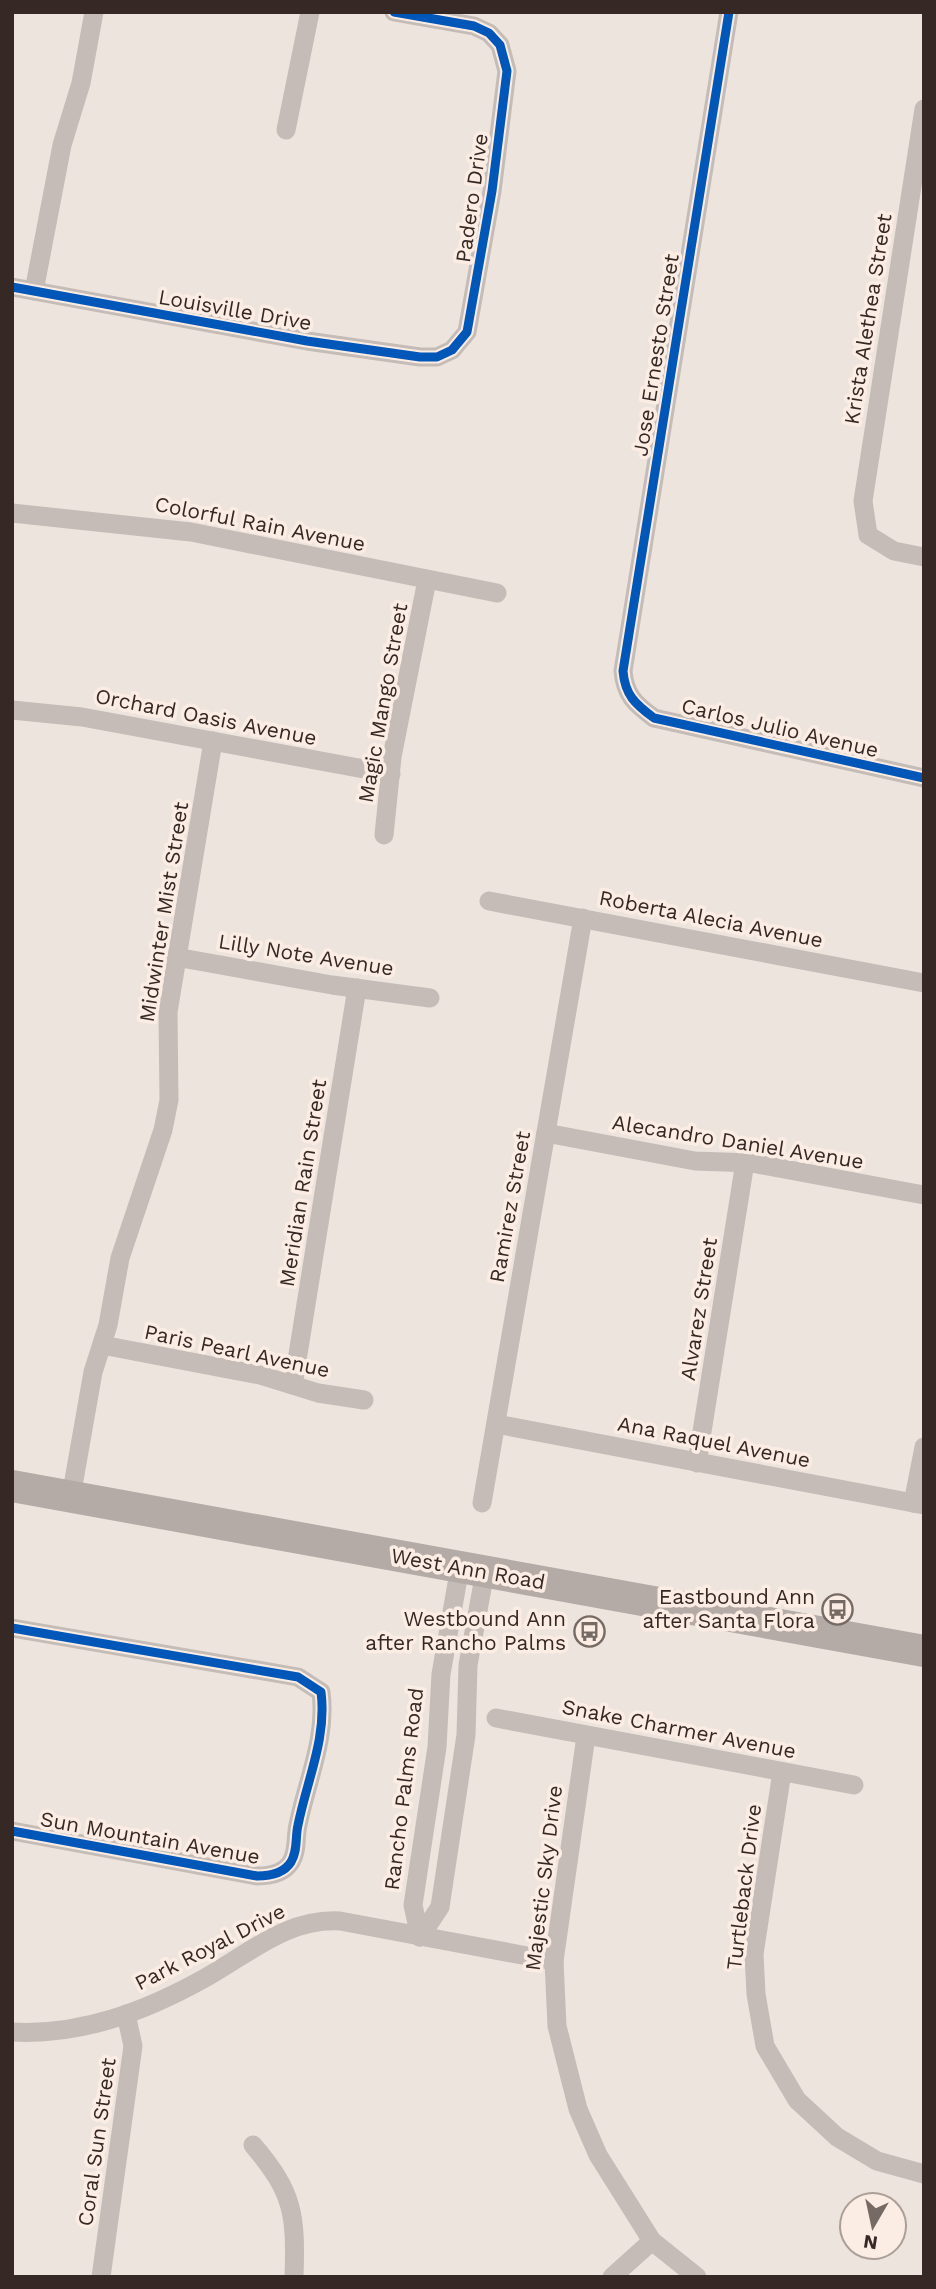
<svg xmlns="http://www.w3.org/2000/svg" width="936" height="2289" viewBox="0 0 936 2289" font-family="'Work Sans',sans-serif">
<rect width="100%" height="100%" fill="#ede4dd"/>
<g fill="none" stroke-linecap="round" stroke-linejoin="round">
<g stroke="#c5bcb7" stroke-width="19">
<path d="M729 12 623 671C625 695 635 704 654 718L924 778"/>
<polyline points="924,109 863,501 868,535 894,551 924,557"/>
<polyline points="286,130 310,12"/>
<polyline points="12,287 307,341 420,357 437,357 452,350 467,332 492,191 507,71 500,45 489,33 474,26 394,12"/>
<polyline points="34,291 62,145 81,83 94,12"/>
<polyline points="12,513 191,532 497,593"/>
<polyline points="12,710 82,717 391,774"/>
<polyline points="384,835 392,757 427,580"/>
<polyline points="489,901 924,983"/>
<polyline points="176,957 332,985 430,998"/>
<polyline points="546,1133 695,1161 752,1163 924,1195"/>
<polyline points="102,1345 260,1375 318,1393 364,1400"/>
<polyline points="293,1385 357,988"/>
<polyline points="496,1424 924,1505"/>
<polyline points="697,1463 745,1162"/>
<polyline points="71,1497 93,1372 108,1325 120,1258 163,1130 169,1100 168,1012 213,741"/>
<polyline points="482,1503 583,918"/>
<polyline points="913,1503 924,1447"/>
<path d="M12 1628 298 1677 321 1692C327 1738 307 1780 298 1825 295 1838 298 1850 291 1862 284 1873 270 1876 257 1876L12 1831"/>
<polyline points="496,1718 854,1785"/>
<polyline points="586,1736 554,1961 557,2026 578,2109 598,2155 652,2241 697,2277"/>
<polyline points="782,1772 754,1954 756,1994 765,2046 797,2100 837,2137 877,2161 924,2174"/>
<polyline points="420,1937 413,1905 437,1747 441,1674 460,1567"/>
<polyline points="420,1937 440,1907 466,1735 468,1665 485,1572"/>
<path d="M12 2032C81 2036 146 2011 205 1978 250 1953 287 1918 340 1921L554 1961"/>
<path d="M253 2145C294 2193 296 2215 294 2277"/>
<polyline points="101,2277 133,2046 126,2014"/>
<polyline points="612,2277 652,2241"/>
</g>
<polyline stroke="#b4aaa6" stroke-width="32" points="12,1486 924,1651"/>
<defs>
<g id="cycleway">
<path d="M729 12 623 671C625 695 635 704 654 718L924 778"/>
<polyline points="12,287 307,341 420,357 437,357 452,350 467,332 492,191 507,71 500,45 489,33 474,26 394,12"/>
<path d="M12 1628 298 1677 321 1692C327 1738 307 1780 298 1825 295 1838 298 1850 291 1862 284 1873 270 1876 257 1876L12 1831"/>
</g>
</defs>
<use href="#cycleway" stroke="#fbede4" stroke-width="13"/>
<use href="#cycleway" stroke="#0057b8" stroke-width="9"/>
</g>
<defs>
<symbol id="bus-ring" viewBox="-11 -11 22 22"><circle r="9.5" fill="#fbede4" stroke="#766a65" stroke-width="1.5"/><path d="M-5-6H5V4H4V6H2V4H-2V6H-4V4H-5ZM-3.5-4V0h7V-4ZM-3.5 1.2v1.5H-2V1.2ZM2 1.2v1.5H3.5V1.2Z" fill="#766a65"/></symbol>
</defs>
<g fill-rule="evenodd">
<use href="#bus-ring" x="820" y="1592" width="35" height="35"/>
<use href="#bus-ring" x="572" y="1614" width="35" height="35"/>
</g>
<g text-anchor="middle" stroke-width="7" stroke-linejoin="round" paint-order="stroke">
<g font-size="21" fill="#362925" stroke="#fbede4">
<text transform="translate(472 198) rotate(-82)" y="7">Padero Drive</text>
<text transform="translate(235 310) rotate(10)" y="7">Louisville Drive</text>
<text transform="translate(868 319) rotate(-81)" y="7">Krista Alethea Street</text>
<text transform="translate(656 355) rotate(-81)" y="7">Jose Ernesto Street</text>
<text transform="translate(260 524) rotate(11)" y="7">Colorful Rain Avenue</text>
<text transform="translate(383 703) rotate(-80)" y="7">Magic Mango Street</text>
<text transform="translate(206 717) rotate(11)" y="7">Orchard Oasis Avenue</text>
<text transform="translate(780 728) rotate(13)" y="7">Carlos Julio Avenue</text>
<text transform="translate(164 912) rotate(-81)" y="7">Midwinter Mist Street</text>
<text transform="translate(711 919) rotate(11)" y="7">Roberta Alecia Avenue</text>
<text transform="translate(306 955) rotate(9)" y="7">Lilly Note Avenue</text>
<text transform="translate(738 1142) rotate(9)" y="7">Alecandro Daniel Avenue</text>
<text transform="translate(303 1183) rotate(-81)" y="7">Meridian Rain Street</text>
<text transform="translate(510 1207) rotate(-80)" y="7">Ramirez Street</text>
<text transform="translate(699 1309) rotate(-81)" y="7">Alvarez Street</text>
<text transform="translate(237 1351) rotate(12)" y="7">Paris Pearl Avenue</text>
<text transform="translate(714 1442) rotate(11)" y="7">Ana Raquel Avenue</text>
<text transform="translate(468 1569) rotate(10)" y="7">West Ann Road</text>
<text transform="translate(679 1729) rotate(11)" y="7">Snake Charmer Avenue</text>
<text transform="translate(404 1789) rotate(-83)" y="7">Rancho Palms Road</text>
<text transform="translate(150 1838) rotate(10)" y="7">Sun Mountain Avenue</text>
<text transform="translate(544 1878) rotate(-83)" y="7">Majestic Sky Drive</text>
<text transform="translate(744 1887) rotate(-83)" y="7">Turtleback Drive</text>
<text transform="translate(210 1947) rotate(-27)" y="7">Park Royal Drive</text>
<text transform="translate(97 2142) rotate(-82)" y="7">Coral Sun Street</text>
</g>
<g font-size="21" fill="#362925" stroke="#fbede4" text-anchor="end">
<text x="815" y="1604">Eastbound Ann<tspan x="815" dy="24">after Santa Flora</tspan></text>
<text x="566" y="1626">Westbound Ann<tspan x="566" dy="24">after Rancho Palms</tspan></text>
</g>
</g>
<rect width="936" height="2289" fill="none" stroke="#362925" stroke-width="28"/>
<g transform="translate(873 2226) rotate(189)"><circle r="33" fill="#fbede4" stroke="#ac9f98" stroke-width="2"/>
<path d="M0-5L12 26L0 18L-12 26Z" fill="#766a65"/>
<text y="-10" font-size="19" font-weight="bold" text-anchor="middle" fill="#362925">N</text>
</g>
</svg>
